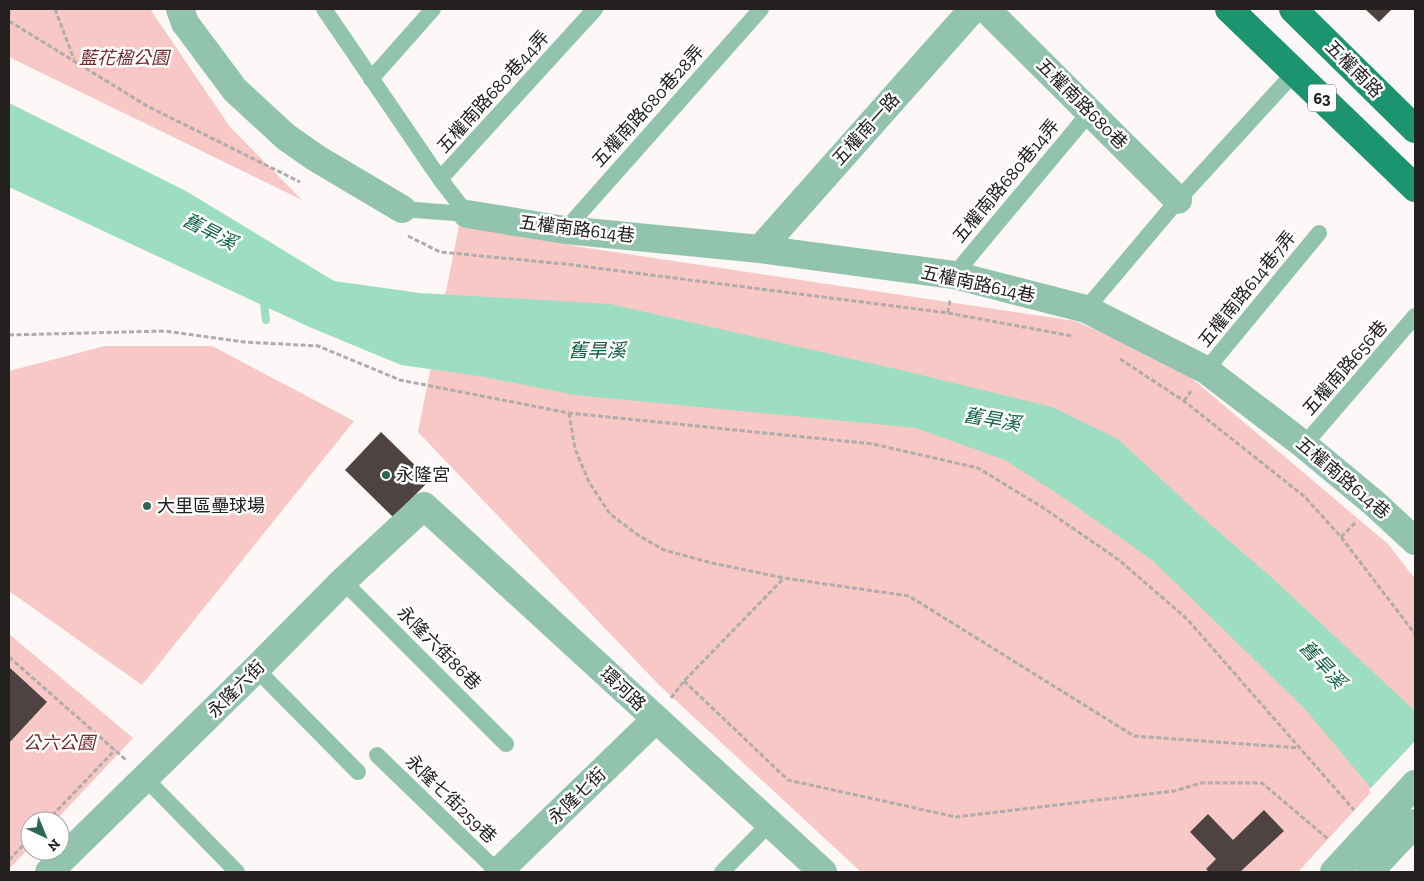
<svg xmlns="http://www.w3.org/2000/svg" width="1424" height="881" viewBox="0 0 1424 881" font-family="'Zilla Slab','Noto Sans TC',serif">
<rect width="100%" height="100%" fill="#fdf7f7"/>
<g fill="#f7c8c5">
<polygon points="9,9 150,9 230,127 302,200 9,57"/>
<polygon points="459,226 587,248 1075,321 1176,365 1388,544 1415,579 1415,744 1298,872 861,872 658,684 418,432"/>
<polygon points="105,346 212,346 354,421 142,685 9,591 9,371"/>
<polygon points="9,634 133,738 55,821 30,821 30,847 9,869"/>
</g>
<polygon fill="#9dddc2" points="9,103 186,191 334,281 420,293 610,304 905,371 1052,407 1118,439 1203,518 1271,577 1415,711 1415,841 1305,709 1152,560 1067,500 1005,460 916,428 575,395 479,376 401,365 307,326 9,187"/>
<polygon fill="#fdf7f7" points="1415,741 1415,843 1369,790"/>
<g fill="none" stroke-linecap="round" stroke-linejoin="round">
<polyline stroke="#9dddc2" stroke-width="8" points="263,297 266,320"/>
</g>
<g fill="#4e4342">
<polygon points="1365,9 1392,9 1379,22"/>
<polygon points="381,432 430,480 393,517 345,470"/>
<polygon points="9,667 47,702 9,743"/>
<polygon points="1264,810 1284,831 1240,872 1209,872 1206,869 1216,859 1190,832 1208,814 1233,840"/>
</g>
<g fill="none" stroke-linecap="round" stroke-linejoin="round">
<g stroke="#b1abab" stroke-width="3" stroke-dasharray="5 2.5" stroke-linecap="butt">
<polyline points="55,9 74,59"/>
<polyline points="9,16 9,9"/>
<polyline points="9,21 147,106 300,182"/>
<polyline points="408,236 440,252 565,264 948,313 1072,336"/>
<polyline points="948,313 950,300"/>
<polyline points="9,335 165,331 244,342 318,346 400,380 569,413 873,444 978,468 1042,507 1119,560 1187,619 1354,810"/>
<polyline points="1120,359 1184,401 1305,497 1341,537 1415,634"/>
<polyline points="1184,401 1191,391"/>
<polyline points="569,413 575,449 589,482 610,514 638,535 664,550 712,563 784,578 909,596 1134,736 1300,748"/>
<polyline points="1341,537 1356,522"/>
<polyline points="9,657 126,760"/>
<polyline points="684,681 788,780 956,817 1174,791 1201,783 1262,783 1328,839"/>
<polyline points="671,698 684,681 784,578"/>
<polyline points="47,821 115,750"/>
<polyline points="9,860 30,838"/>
</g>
<g stroke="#91c3ae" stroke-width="16">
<polyline points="324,9 440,179 467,214"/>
<polyline points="371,79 433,9"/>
<polyline points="440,179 595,9"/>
<polyline points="402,209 467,214"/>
<polyline points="565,230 761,9"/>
<polyline points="954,275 1090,112"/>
<polyline points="1086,309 1178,200 1295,72"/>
<polyline points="1206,370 1319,233"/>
<polyline points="1304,445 1415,316"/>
<polyline points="343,581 506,744"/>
<polyline points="256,669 358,772"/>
<polyline points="377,755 498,872"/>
<polyline points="145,778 237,872"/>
<polyline points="722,872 770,823"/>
</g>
<g stroke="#91c3ae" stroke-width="28">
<polyline points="180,9 185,23 235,90 286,137 316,158 402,209"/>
<polyline points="986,9 1178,200"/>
<polyline points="467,214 565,230 760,249 954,275 1086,309 1206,370 1304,445 1374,503 1415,541"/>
<polyline points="760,249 973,9"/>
<polyline points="49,872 256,669 343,581 424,506 823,872"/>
<polyline points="498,872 656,719"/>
<polyline points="1334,872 1415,784"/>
<polyline points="1369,872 1415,823"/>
</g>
<g stroke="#1d9470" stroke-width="28">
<polyline points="1229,9 1415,188"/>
<polyline points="1293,9 1415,129"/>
</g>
</g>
<g fill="#2d6853" stroke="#fff" stroke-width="2">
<circle cx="386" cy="475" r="5"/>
<circle cx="147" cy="506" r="5"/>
</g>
<g text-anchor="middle" stroke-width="5" stroke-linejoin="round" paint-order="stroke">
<rect fill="#fff" stroke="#666363" stroke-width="1" x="1308" y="84.5" width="28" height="27" rx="4"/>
<g font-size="16" font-weight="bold" fill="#252020">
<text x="1322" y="104">63</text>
</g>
<g font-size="18" font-style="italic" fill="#742a2b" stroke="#fff">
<text x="124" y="64">藍花楹公園</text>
<text x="59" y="749">公六公園</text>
</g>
<g font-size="18" fill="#252020" stroke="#fff">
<text transform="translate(1354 69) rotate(45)" y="6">五權南路</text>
<text transform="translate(493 92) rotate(-48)" y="6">五權南路680巷44弄</text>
<text transform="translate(1082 104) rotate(45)" y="6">五權南路680巷</text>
<text transform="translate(648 106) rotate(-48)" y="6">五權南路680巷28弄</text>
<text transform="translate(866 129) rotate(-48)" y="6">五權南一路</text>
<text transform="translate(1006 181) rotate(-50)" y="6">五權南路680巷14弄</text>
<text transform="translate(577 229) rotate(7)" y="6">五權南路614巷</text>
<text transform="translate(978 284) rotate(12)" y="6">五權南路614巷</text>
<text transform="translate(1247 289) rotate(-51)" y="6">五權南路614巷7弄</text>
<text transform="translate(1345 368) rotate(-49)" y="6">五權南路656巷</text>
<text transform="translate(1343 478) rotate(40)" y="6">五權南路614巷</text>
<text transform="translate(439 648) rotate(45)" y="6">永隆六街86巷</text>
<text transform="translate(236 689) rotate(-45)" y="6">永隆六街</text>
<text transform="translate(623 689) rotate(43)" y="6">環河路</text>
<text transform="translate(577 796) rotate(-44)" y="6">永隆七街</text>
<text transform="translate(451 799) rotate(44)" y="6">永隆七街259巷</text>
</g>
<g font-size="18" fill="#252020" stroke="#fff" text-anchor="start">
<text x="396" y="481">永隆宮</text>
<text x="157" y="512">大里區壘球場</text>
</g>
<g font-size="19" font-style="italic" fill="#106048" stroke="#fff">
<text transform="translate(210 231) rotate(27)" y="7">舊旱溪</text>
<text x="597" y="357">舊旱溪</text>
<text transform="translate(992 419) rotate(10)" y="7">舊旱溪</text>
<text transform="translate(1323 664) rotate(47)" y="7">舊旱溪</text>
</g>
</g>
<rect width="1424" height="881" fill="none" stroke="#252020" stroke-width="20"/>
<g transform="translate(45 836) rotate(136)"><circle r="24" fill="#ffffff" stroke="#a8a6a6"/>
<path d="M0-4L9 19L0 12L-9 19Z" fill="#2d6853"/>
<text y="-8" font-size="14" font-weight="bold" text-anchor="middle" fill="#252020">N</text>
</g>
</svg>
